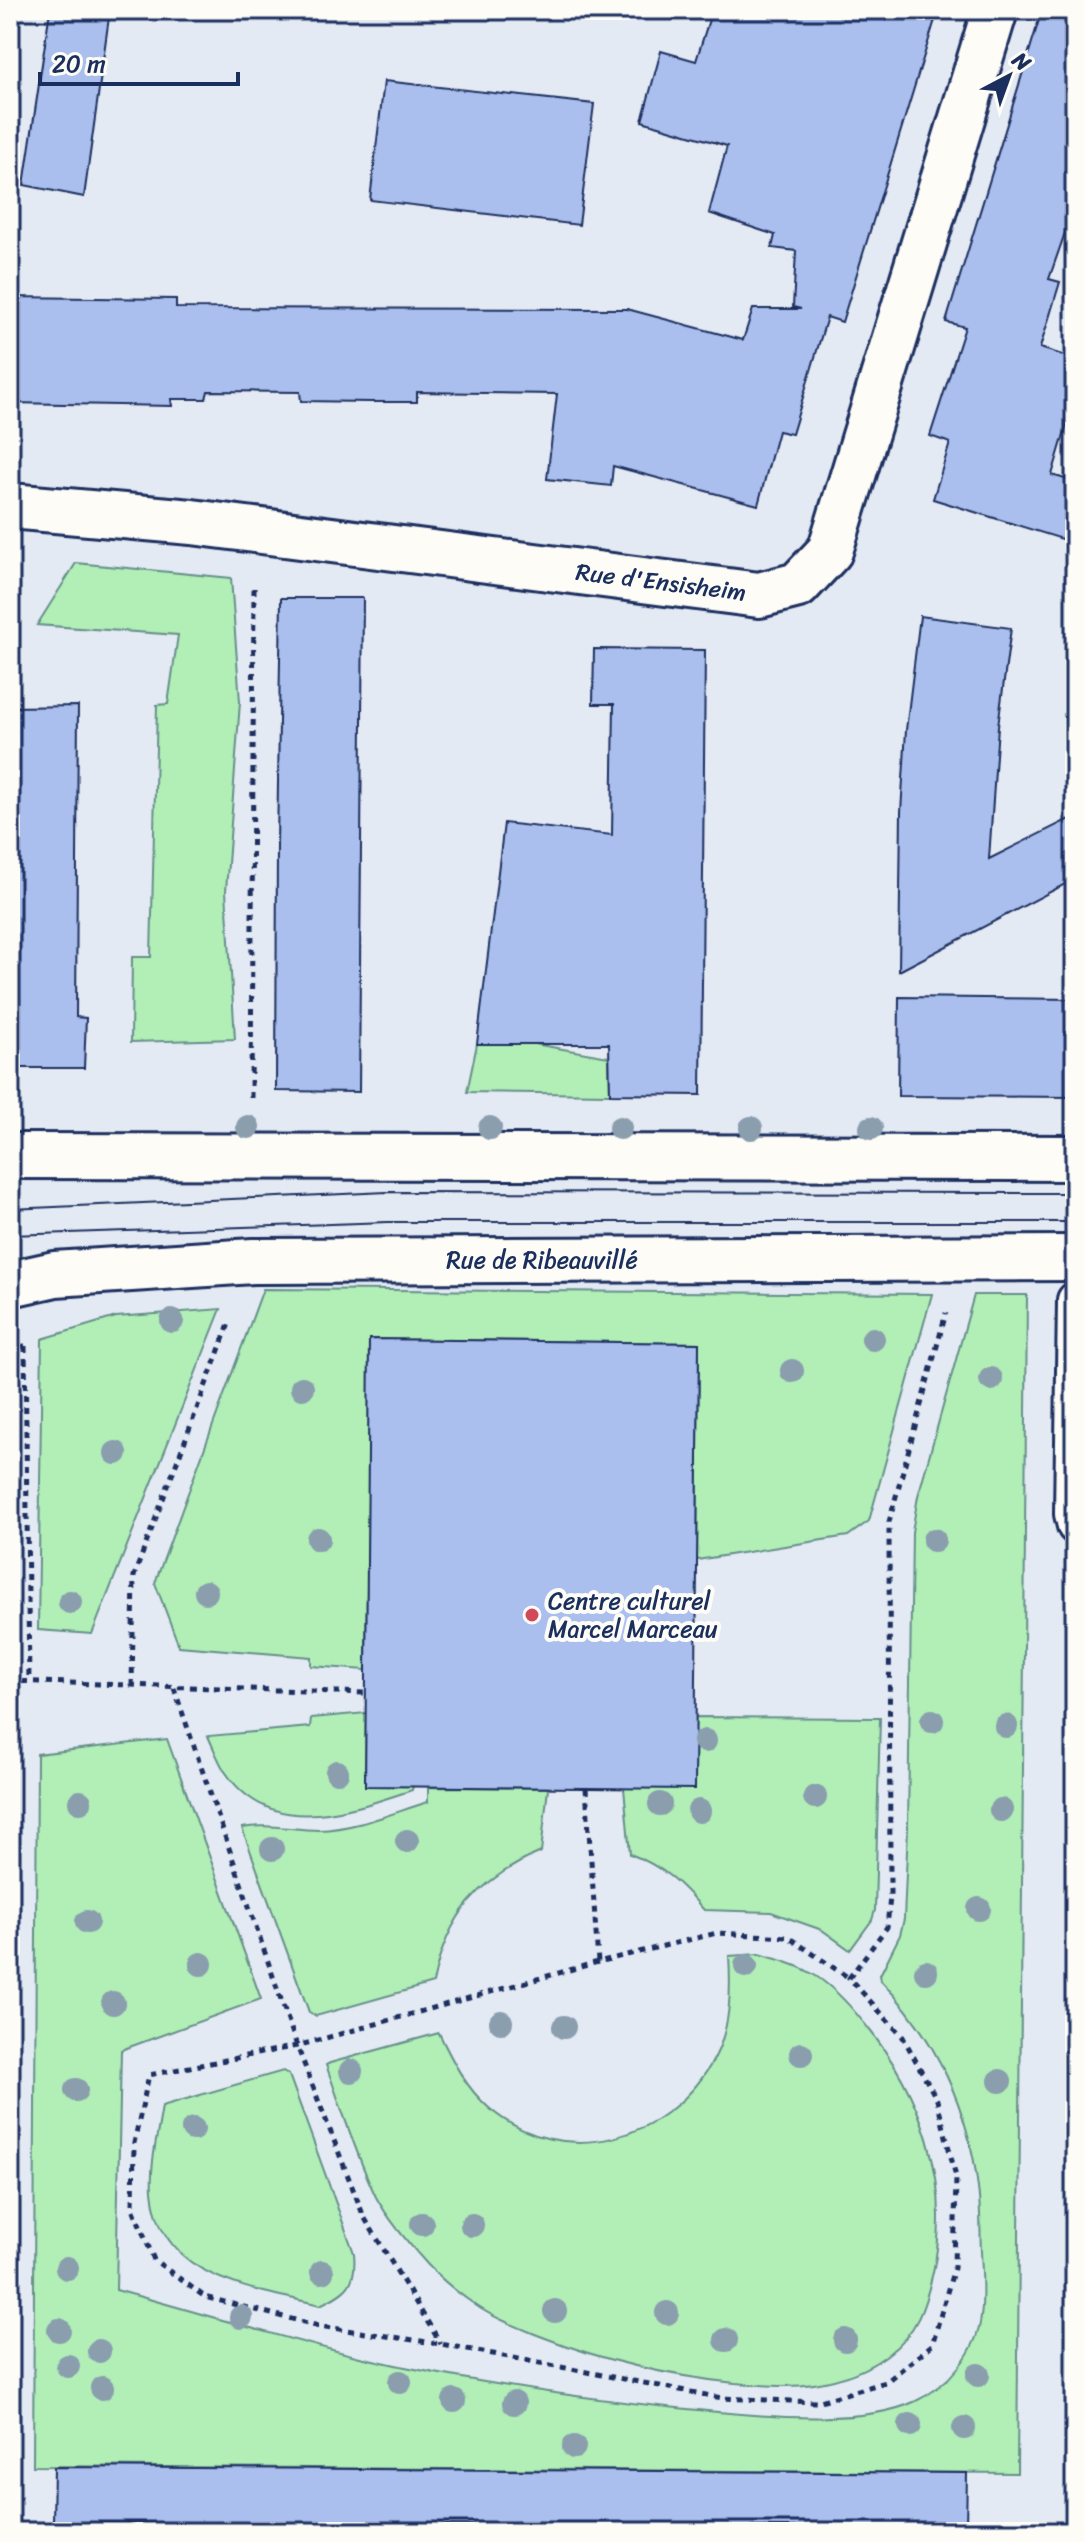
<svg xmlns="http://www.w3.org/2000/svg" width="1085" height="2542" viewBox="0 0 1085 2542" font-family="Sriracha,sans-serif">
<rect width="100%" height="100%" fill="#e4eaf4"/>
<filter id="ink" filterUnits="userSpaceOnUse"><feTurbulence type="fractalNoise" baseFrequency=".0125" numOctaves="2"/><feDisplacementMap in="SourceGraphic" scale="16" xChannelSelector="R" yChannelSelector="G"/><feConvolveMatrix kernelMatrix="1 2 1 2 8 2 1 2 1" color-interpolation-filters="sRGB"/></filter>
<g filter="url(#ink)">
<g fill="#b1efb6" stroke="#668f8a" stroke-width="2">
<polygon points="76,563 231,578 240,702 226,891 235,1039 131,1042 132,957 151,957 157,705 168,704 178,635 37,625"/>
<polygon points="477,1044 534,1044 609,1057 610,1094 467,1092"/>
<polygon points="263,1289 932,1294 869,1521 848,1536 697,1560 699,1343 370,1339 366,1670 311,1666 311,1657 179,1646 155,1583"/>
<path d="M974 1295H1027L1017 2473 33 2466 37 1754 167 1739 261 1999 121 2050 116 2290C197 2312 278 2337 360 2357 474 2384 600 2401 718 2412 772 2417 867 2425 916 2401 948 2386 977 2352 981 2317 984 2296 982 2273 981 2252 980 2231 981 2209 978 2188 969 2110 936 2037 881 1981L880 1975 900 1935 904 1919 908 1828 912 1532 918 1496Z"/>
<polygon points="221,1309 92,1634 38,1630 42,1339 116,1317"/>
<path d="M366 1713 365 1785 413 1786 412 1790C348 1811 270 1841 224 1770 218 1760 213 1747 208 1736L310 1727 311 1718Z"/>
<path d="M695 1717 880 1718 875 1910 872 1920 850 1950 822 1930 771 1912 704 1910C680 1883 664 1867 630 1854L624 1788Z"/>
<path d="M428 1787 548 1788 541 1852C479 1879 447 1915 433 1983L316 2016 309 2012 242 1828C266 1823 293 1830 318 1830 356 1829 392 1813 428 1802Z"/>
<path d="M759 1954C777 1959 795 1964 811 1973 832 1985 849 2004 864 2023 921 2092 953 2182 933 2272 925 2307 917 2333 887 2355 866 2371 840 2380 814 2384 789 2388 761 2385 735 2383 667 2376 604 2361 540 2336 518 2327 493 2318 474 2304 458 2293 441 2279 428 2265 409 2244 389 2221 376 2197 356 2155 342 2109 326 2065L330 2063 439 2033C452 2060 466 2088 489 2108 563 2172 672 2140 715 2057 731 2026 731 1989 729 1956Z"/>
<path d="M283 2071 289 2075 354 2253C357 2285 347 2292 320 2305 252 2288 159 2280 152 2191 150 2162 158 2134 162 2106Z"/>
</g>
<g fill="#aabfed" stroke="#1b2f5e" stroke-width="2">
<polygon points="50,10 110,10 84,197 24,185"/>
<polygon points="712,10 938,10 842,322 827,317 792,434 778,431 758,505 613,466 611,486 547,479 557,394 417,392 417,402 370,402 301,401 300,392 208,391 206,399 171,399 172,406 10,403 10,297 176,299 176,308 627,309 743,340 753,309 801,309 793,307 796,251 772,248 775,235 709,213 727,146 642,121 661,51 696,61"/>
<polygon points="1042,10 1075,10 1075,204 1049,279 1060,282 1040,348 1075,359 1075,397 1052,475 1075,482 1075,543 933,499 950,443 930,436 965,327 946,322"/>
<polygon points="384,81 594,104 579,225 370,200"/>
<polygon points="281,598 363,598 359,1092 276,1091 277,845"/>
<polygon points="920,616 1011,628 998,726 989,859 1075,816 1075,879 899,971 901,812 906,730"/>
<polygon points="594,649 705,650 701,1095 610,1094 609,1044 477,1044 504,823 612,835 614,704 593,704"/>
<polygon points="78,706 76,1017 86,1018 84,1068 10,1068 10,707"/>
<polygon points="899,997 1075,999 1075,1097 898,1096"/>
<polygon points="369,1339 699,1343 695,1789 365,1786"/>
<polygon points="54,2467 967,2473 966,2528 53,2523"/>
</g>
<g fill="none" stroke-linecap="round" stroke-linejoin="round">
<defs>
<polyline id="service" points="1075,1300 1072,1514 1075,1526"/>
<polyline id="minor" points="10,506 192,522 759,595 798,585 830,551 995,10"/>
<g id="tertiary">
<polyline points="10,1156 1075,1158"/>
<polyline points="10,1284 55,1274 253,1261 1075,1258"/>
</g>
</defs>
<use href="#service" stroke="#1b2f5e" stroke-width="40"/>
<use href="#minor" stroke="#1b2f5e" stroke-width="50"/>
<use href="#tertiary" stroke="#1b2f5e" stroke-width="50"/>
<g stroke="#1b2f5e" stroke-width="5" stroke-dasharray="6 6" stroke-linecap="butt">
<polyline points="251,1098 254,588"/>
<polyline points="25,1346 29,1682"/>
<polyline points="10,1347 25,1346"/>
<polyline points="10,1681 366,1693"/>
<polyline points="132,1686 134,1576 230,1321"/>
<polyline points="174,1688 297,2046 364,2217 441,2344"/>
<polyline points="586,1788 598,1962 717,1933 788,1937 849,1978"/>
<polyline points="598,1962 297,2046 149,2075 134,2143 133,2208 154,2260 205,2297 319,2326 441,2344 722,2398 817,2402 886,2382 932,2345 954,2268 956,2177 937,2100 903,2037 849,1978 887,1927 890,1897 889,1522 946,1313"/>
</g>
<use href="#service" stroke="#fdfcf7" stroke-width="34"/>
<use href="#minor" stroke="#fdfcf7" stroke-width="44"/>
<use href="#tertiary" stroke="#fdfcf7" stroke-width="44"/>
<g stroke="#1b2f5e" stroke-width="2">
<polyline points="10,1209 387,1192 1075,1193"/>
<polyline points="10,1235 388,1222 1075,1222"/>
</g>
</g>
<g fill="#8a9eae">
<circle cx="248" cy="1127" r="12"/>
<circle cx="490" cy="1128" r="12"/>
<circle cx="620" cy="1128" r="12"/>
<circle cx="751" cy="1128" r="12"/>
<circle cx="871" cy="1128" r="12"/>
<circle cx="172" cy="1321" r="12"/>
<circle cx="873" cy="1339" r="12"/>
<circle cx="792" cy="1371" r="12"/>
<circle cx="991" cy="1379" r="12"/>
<circle cx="302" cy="1388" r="12"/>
<circle cx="116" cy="1453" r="12"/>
<circle cx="318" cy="1539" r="12"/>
<circle cx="934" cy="1540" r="12"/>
<circle cx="206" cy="1592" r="12"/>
<circle cx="70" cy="1602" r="12"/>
<circle cx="932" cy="1721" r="12"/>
<circle cx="1006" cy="1726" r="12"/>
<circle cx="705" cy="1741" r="12"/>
<circle cx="337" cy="1772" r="12"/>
<circle cx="815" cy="1797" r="12"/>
<circle cx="80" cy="1802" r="12"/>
<circle cx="660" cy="1804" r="12"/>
<circle cx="1001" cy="1810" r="12"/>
<circle cx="699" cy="1811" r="12"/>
<circle cx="407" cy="1841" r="12"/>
<circle cx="272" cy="1849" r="12"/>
<circle cx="979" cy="1909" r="12"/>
<circle cx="87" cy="1922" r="12"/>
<circle cx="201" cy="1964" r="12"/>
<circle cx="746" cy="1966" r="12"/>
<circle cx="926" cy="1972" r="12"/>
<circle cx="113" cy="2003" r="12"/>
<circle cx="501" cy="2022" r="12"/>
<circle cx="564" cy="2027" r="12"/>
<circle cx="801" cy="2054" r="12"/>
<circle cx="351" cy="2071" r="12"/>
<circle cx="1000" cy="2081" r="12"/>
<circle cx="76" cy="2090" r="12"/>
<circle cx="193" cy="2129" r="12"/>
<circle cx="422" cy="2224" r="12"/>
<circle cx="472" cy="2225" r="12"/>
<circle cx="67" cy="2268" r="12"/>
<circle cx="322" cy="2272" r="12"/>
<circle cx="555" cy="2311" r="12"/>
<circle cx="667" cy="2313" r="12"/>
<circle cx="241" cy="2317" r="12"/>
<circle cx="59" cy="2330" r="12"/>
<circle cx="726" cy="2340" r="12"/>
<circle cx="845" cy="2340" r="12"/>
<circle cx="99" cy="2351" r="12"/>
<circle cx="68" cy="2366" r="12"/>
<circle cx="978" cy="2375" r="12"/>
<circle cx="400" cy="2382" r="12"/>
<circle cx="102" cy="2388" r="12"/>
<circle cx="454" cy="2401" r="12"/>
<circle cx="514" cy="2403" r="12"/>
<circle cx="910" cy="2425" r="12"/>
<circle cx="964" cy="2428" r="12"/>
<circle cx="574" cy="2447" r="12"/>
</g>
</g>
<circle fill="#d1495b" stroke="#fdfcf7" stroke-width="3" cx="532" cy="1615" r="8"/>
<g text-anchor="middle" stroke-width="8" stroke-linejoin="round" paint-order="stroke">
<g font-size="24" fill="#1b2f5e" stroke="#fdfcf7">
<text transform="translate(661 582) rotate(7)" y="8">Rue d'Ensisheim</text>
<text x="542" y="1268">Rue de Ribeauvillé</text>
</g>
<g font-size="24" fill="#1b2f5e" stroke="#fdfcf7" text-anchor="start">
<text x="548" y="1609">Centre culturel<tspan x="548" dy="28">Marcel Marceau</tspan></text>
</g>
</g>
<rect width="1085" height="2542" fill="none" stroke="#fdfcf7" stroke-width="40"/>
<rect x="20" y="20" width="1045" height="2502" fill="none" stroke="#1b2f5e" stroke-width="3" filter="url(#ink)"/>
<g transform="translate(1009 76) rotate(41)" stroke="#fdfcf7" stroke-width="6" paint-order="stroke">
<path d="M0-6L14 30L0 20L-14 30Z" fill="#1b2f5e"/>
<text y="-12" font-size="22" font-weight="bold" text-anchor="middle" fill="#1b2f5e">N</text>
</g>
<path d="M40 72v12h198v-12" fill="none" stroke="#1b2f5e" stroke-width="4"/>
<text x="52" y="72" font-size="24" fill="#1b2f5e" stroke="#fdfcf7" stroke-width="6" paint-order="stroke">20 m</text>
</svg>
